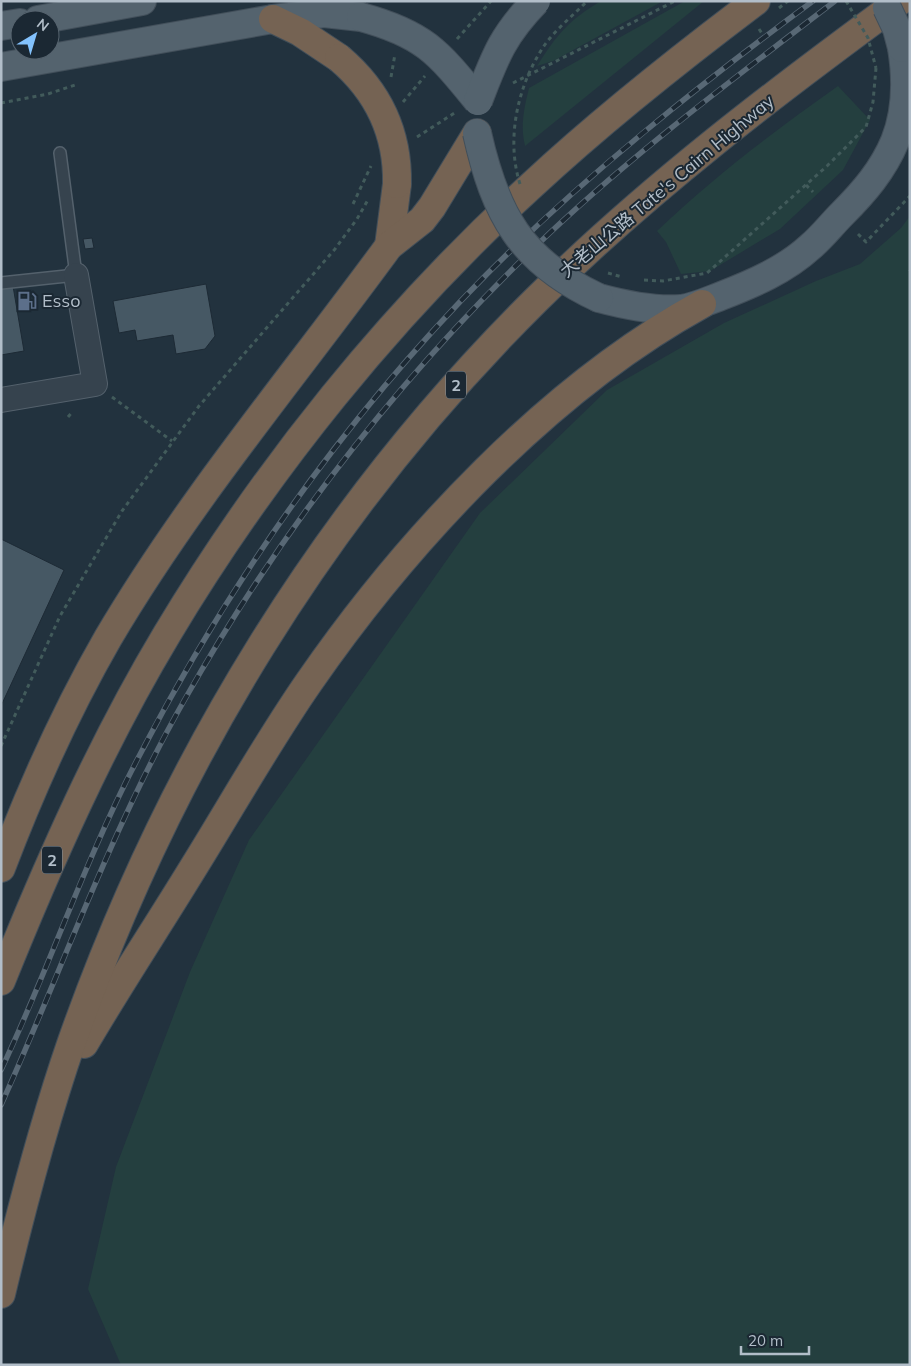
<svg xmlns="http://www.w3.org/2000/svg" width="911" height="1366" viewBox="0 0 911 1366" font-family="Mulish,'Noto Sans TC',sans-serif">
<rect width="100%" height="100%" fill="#22323e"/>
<g fill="#243f3f">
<path d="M601 1H663L553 61 537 66C557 34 569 20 601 1Z"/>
<path d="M685 1H704L525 146C520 126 524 108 529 88Z"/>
<path d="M838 86 870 120 843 170 780 229 710 271 681 274 666 242 657 231C715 176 773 132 838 86Z"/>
<polygon points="910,216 910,1365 121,1365 88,1289 116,1167 190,972 249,840 480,513 607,390 724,323 816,281 860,264 901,228"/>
</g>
<g fill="#465864" stroke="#1d2a35">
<polygon points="92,238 94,248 85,249 83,239"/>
<polygon points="206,284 215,336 205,349 176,354 173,335 137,341 135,330 119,333 113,301"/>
<polygon points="13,286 24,351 1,355 1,288"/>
<polygon points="1,539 64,570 1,706"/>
</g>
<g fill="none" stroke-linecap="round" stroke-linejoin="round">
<defs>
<polyline id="service" points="1,283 76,275 60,153"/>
<polyline id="minor" points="1,400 95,384 76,275"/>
<g id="primary">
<polyline points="38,20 142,1"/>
<polyline points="1,26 20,23"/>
<polyline points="1,67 273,19 324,13 361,17"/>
<path d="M599 298C625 305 654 311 681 309 695 307 708 301 721 296 752 284 785 270 810 247 822 237 831 225 842 214 864 192 883 170 895 141 907 111 907 79 902 48"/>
</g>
<g id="motorway">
<polyline points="273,19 300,32 339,58"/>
<polyline points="389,246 397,184"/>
<path d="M1 868C31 789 66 711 108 638 190 499 294 376 389 246L422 220 432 207 477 133"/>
<path d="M1 981C49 862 101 744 167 634 266 469 390 315 532 185 603 119 679 59 756 1"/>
<path d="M84 1044C118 986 155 930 190 873 230 809 266 744 309 682 408 539 549 388 702 304"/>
<path d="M1 1294C21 1210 43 1125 71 1044 169 765 326 508 536 300 648 189 773 94 900 1"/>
</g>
</defs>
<use href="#service" stroke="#54616c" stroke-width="14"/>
<use href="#minor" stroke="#54616c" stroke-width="26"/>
<use href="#primary" stroke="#424f5a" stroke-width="30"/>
<use href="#motorway" stroke="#414e59" stroke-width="30"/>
<g stroke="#425b5b" stroke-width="3" stroke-dasharray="4 4" stroke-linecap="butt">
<polyline points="779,8 788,1"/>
<polyline points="759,29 763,35"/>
<polyline points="457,39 491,1"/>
<polyline points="391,77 395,54"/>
<polyline points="513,83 675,1"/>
<polyline points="403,102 425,76"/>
<polyline points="1,103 48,94 75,85"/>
<polyline points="417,137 456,112"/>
<polyline points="806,185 813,192"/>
<polyline points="353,204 371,166"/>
<polyline points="858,234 866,242 910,196"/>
<polyline points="910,270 910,271"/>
<polyline points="644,280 663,281 707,273 827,166 866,127 873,102 876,68"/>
<polyline points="112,397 172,441"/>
<polyline points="68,417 73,411"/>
<polyline points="1,746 60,616 122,511 199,406 335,249 357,219 369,198"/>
</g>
<use href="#service" stroke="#36434e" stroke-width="11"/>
<use href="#minor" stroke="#36434e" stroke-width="24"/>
<use href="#primary" stroke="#54636e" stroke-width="28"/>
<use href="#motorway" stroke="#756353" stroke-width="28"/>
<defs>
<g id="rail">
<path d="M1 1070C49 969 84 862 136 762 228 584 345 417 487 274 587 174 699 85 813 1"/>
<path d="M1 1105C62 970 111 829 185 699 279 533 396 381 534 248 627 158 732 80 835 1"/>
</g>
</defs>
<use href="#rail" stroke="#586875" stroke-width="5.5"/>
<use href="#rail" stroke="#1b2833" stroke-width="4" stroke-dasharray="11" stroke-linecap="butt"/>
<defs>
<g id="primary-bridge">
<polyline points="887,8 897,29 902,48"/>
<path d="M361 17C424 34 438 52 478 101"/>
<path d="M478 101C495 57 502 36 536 1"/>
<path d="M477 133C495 214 521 262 599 298"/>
</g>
<path id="motorway-bridge" d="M339 58C378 91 398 132 397 184"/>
</defs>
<use href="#primary-bridge" stroke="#424f5a" stroke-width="30" stroke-linecap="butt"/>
<use href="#motorway-bridge" stroke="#414e59" stroke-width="30" stroke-linecap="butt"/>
<g stroke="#425b5b" stroke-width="3" stroke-dasharray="4 4" stroke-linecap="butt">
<polyline points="846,1 868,38 876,68"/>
<path d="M520 184C506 140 517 88 542 49 554 30 572 17 587 1"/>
<polyline points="608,273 622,277"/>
</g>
<use href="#primary-bridge" stroke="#54636e" stroke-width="28"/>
<use href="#motorway-bridge" stroke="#756353" stroke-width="28"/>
</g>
<defs>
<symbol id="fuel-bare" viewBox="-9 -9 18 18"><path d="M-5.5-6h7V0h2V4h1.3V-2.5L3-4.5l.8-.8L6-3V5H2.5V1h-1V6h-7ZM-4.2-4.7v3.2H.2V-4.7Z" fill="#5c6f8a" stroke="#1b2833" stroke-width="2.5" paint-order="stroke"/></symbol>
</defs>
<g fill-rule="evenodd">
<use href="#fuel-bare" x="13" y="287" width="28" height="28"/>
</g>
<g text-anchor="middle" stroke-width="4" stroke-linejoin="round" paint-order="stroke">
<g fill="#1b2833" stroke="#85919c" stroke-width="1">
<rect x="446" y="371.5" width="20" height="27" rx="4"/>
<rect x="42" y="846.5" width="20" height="27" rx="4"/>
</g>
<g font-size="16" font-weight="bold" fill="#b2bec9">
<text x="456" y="391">2</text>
<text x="52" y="866">2</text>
</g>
<g font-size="18" fill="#b2bec9" stroke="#1b2833">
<text transform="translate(667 186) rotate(-40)" y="6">大老山公路 Tate's Cairn Highway</text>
</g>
<g font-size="18" fill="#b2bec9" stroke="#1b2833" text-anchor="start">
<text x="42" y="307">Esso</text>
</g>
</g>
<rect width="911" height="1366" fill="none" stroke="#b2bec9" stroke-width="5"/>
<g transform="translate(35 35) rotate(38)"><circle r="24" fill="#1b2833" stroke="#57646f"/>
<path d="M0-4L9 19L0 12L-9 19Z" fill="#83c2fd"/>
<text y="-8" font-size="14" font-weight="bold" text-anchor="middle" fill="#b2bec9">N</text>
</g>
<path d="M741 1346v8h68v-8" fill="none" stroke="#b2bec9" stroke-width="2.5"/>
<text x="748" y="1346" font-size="15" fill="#b2bec9" stroke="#1b2833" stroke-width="4" paint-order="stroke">20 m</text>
</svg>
